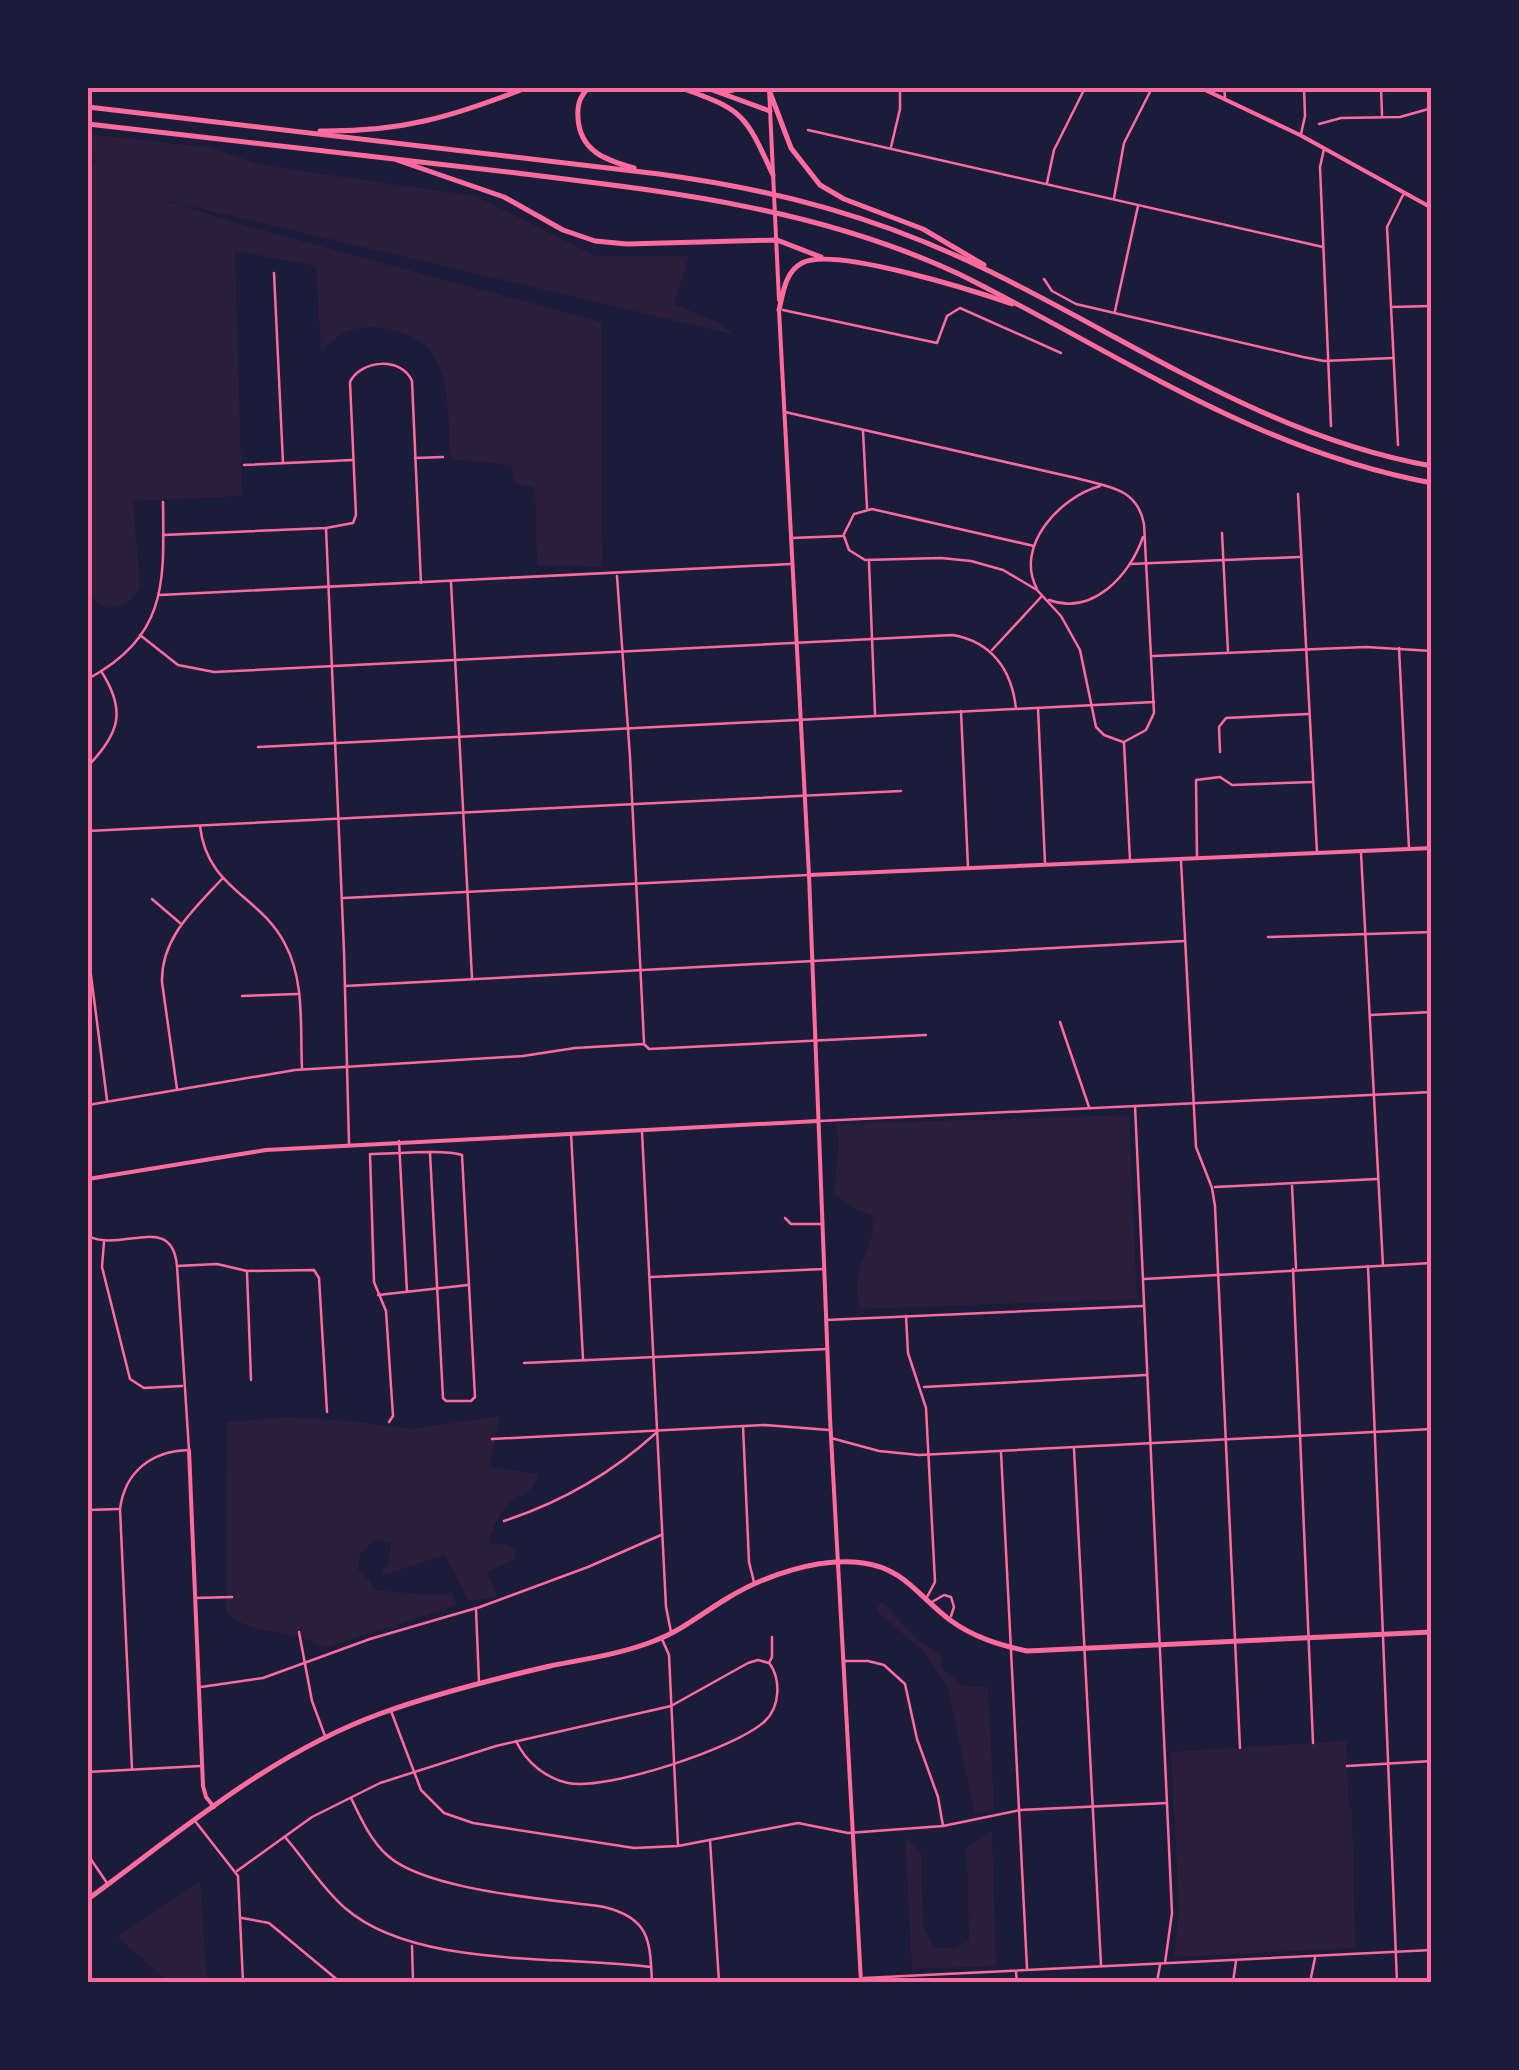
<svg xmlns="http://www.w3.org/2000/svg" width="1519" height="2070" viewBox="0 0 1519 2070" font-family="'Alegreya Sans',sans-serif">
<rect width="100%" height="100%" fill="#1b1b3a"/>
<g fill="#2a1e3b">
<path d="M88 134 208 147 261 165 476 196 596 256H689L674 304 717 322 735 335 160 199 257 229 601 322 602 567 537 565 535 488 515 483 511 465 450 459C448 427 451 388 435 358 421 331 372 320 345 332 336 336 328 346 321 352L316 266 235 251 242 496 133 501 140 588 126 605 105 608 88 594V172L96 161 88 154Z"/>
<path d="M1129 1115 1137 1299 860 1309C848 1260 877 1256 872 1215L853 1208 834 1194 839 1141 835 1124Z"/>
<path d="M500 1416 489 1467 539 1474C528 1500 525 1488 509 1504 499 1513 492 1531 488 1543L505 1544 517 1550 514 1560 487 1572 497 1597 469 1601 445 1555 380 1576 389 1560 391 1542 375 1540 360 1554 358 1569 369 1580 374 1590 435 1595 452 1593 457 1605 325 1648C294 1628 248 1636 226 1612L227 1422 289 1417 351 1421 412 1429Z"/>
<polygon points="881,1601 914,1636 942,1656 941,1667 962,1686 988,1687 994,1808 975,1814 948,1688 923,1651 876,1611"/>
<polygon points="1346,1741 1349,1807 1352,1808 1355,1948 1174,1957 1179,1907 1171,1752"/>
<polygon points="992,1831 996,1966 912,1969 905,1837 921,1853 923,1927 935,1948 954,1948 969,1941 967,1856 964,1850"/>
<polygon points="200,1881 207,1982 169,1982 117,1936"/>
</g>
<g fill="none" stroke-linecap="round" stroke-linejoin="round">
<g stroke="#ff6b9d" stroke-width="2.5">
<polyline points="1224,88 1225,97"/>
<polyline points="1381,88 1382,115"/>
<polyline points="1319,124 1341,118 1400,117 1432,108"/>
<polyline points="808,130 1323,247"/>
<polyline points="1301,134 1305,116 1304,88"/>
<polyline points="891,147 900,109 900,88"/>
<polyline points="1324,149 1320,167 1331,426"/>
<polyline points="1047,183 1054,150 1085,88"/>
<polyline points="1114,198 1124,143 1152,88"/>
<polyline points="274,273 283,463"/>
<polyline points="1044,279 1052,291 1076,304 1303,357 1324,361 1393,358"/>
<polyline points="1392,307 1432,306"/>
<polyline points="783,310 937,343 947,316 960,308 1061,353"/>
<polyline points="1115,311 1138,206"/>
<path d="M785 412 1076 478C1107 487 1137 487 1144 524L1154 713 1146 730 1124 742"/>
<polyline points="863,431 867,508"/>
<polyline points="1398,445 1387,227 1403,195"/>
<polyline points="415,458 443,457"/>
<polyline points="244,465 352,460"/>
<polyline points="1298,494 1317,852"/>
<polyline points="326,528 344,951 349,1143"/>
<polyline points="1222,533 1228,652"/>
<polyline points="844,534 854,514 872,509 1034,546"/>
<path d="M163 535 326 528 353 523 356 515 350 382C360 360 402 356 412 381L421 583"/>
<polyline points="844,536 849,550 865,560 941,558 971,561 1003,570 1037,590 1061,616 1080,650 1096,727 1104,735 1123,742"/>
<polyline points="791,538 843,536"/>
<polyline points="869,562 875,714"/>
<polyline points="1130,564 1299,557"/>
<polyline points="617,576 630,757 644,1042"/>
<polyline points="451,582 472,978"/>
<path d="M1037 589C1014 546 1060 497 1100 486"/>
<polyline points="160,595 790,564"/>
<path d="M1049 600C1093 616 1130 575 1143 537"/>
<path d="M140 635 178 665 214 672 953 635C992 642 1012 670 1016 709"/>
<polyline points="1399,648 1409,848"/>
<polyline points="992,650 1041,597"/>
<polyline points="1153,656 1366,647 1432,651"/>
<path d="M88 679C168 635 164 583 163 502"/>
<polyline points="1038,708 1045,863"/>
<polyline points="961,711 968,867"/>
<polyline points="1124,743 1130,860"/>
<polyline points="258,747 1154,702"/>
<polyline points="1220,752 1219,727 1226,718 1308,714"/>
<path d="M88 766C119 734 127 711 101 671"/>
<path d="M200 826C207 889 260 895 285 944 305 981 300 1027 302 1068"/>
<polyline points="88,831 901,791"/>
<polyline points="1361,853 1383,1266"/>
<polyline points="1197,857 1196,780 1220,777 1232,785 1312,782"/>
<polyline points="1181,861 1196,1147 1212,1188 1215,1206 1240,1748"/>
<polyline points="344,898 809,875"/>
<polyline points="152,899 180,923"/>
<polyline points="1268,937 1432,932"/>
<polyline points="88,952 107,1100"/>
<polyline points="345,986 1184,941"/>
<polyline points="242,996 297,994"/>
<polyline points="1370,1015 1432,1012"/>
<polyline points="1060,1022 1089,1107"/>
<path d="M177 1089 162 982C161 938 194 909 222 879"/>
<polyline points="88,1105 295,1070 523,1056 575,1048 644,1044 649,1049 926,1035"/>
<polyline points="1135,1106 1172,1913 1165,1963"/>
<polyline points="819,1121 1432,1092"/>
<polyline points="642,1132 666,1607 671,1632"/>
<polyline points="571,1133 583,1359"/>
<polyline points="399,1141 407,1292"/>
<polyline points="1292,1186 1296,1268"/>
<polyline points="1215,1187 1377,1179"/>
<polyline points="785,1218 791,1224 821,1224"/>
<path d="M88 1236C122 1253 172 1212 177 1266L189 1450C152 1451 125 1471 120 1509L132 1769"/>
<polyline points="104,1242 102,1267 130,1379 144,1388 182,1386"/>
<polyline points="177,1266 217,1264 247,1271 314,1270 319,1278 327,1412"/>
<polyline points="1368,1266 1397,1982"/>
<polyline points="1293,1269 1313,1743"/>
<polyline points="247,1272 251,1380"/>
<polyline points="651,1277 823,1269"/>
<polyline points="1144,1279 1432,1263"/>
<polyline points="378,1295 468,1285"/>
<polyline points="906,1316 908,1353 926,1408 935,1582 927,1597"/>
<polyline points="826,1320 1143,1306"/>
<polyline points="524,1363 827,1349"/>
<polyline points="924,1387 1146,1375"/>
<path d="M389 1422 393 1416 386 1311 374 1282 370 1154C392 1154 444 1149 462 1155L475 1397 471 1401H446L443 1398 430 1153"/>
<polyline points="743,1426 749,1562 754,1582"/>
<polyline points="831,1438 879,1451 919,1455 1432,1429"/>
<polyline points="492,1439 765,1425 829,1430"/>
<polyline points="1074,1449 1101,1965"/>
<polyline points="1001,1452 1027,1968"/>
<polyline points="88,1510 118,1509"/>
<path d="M504 1521C562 1502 611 1474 656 1433"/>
<polyline points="195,1598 232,1597"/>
<polyline points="932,1602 944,1595 951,1597 954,1607 951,1616"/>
<polyline points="476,1610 479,1682"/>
<polyline points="299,1632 312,1701 325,1736"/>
<polyline points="662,1639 669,1655 678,1845"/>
<polyline points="845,1661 868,1661 884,1665 905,1684 917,1739 938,1797 943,1826"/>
<polyline points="769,1663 772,1657 772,1637"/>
<polyline points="201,1687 263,1678 370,1639 480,1607 588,1567 661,1535"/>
<polyline points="391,1711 421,1790 444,1813 473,1823 634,1848 678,1846 798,1823 848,1833 943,1826 1020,1810 1167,1803"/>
<path d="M516 1741C526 1762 545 1778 568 1783 606 1791 737 1748 765 1721 780 1707 781 1680 770 1664"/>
<polyline points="1347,1766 1432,1761"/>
<polyline points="88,1772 200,1766"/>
<path d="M351 1798C361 1819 371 1841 388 1856 428 1891 549 1899 604 1907 650 1918 650 1941 652 1982"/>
<polyline points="195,1821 238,1876 243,1982"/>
<path d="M285 1837C305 1860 322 1888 345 1908 415 1969 561 1955 651 1967"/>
<polyline points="710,1840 719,1982"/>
<polyline points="88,1855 107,1883"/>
<polyline points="237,1871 312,1817 380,1783 496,1746 671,1706 748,1663 758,1660 769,1663"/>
<polyline points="242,1918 269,1923 340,1982"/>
<polyline points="412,1946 413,1982"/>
<polyline points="1016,1972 1017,1982"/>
<polyline points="864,1978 1432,1950"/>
<polyline points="1157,1982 1160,1965"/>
<polyline points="1233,1982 1236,1961"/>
<polyline points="1310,1982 1315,1958"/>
</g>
<g stroke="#ff6b9d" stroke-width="4">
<polyline points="809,875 1432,848"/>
<polyline points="88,1179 266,1150 818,1121"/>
<polyline points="189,1450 203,1786 206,1797 214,1807"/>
</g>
<g stroke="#ff6b9d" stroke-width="4">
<polyline points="769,88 779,300"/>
<polyline points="1201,88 1300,135 1432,208"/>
<polyline points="779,310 809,875 830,1418 861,1982"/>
</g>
<path stroke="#ff6b9d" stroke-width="5" d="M88 1899C181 1831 271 1753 382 1713 437 1693 494 1679 550 1666 585 1659 621 1654 654 1641 681 1631 701 1614 726 1599 763 1576 818 1557 863 1563 904 1568 920 1598 950 1620 973 1637 999 1645 1027 1651L1432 1632"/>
<g stroke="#ff6b9d" stroke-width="5">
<path d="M588 88C580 97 577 104 578 118 580 151 605 160 634 168"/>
<path d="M681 88C744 110 745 114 773 175"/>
<polyline points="707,88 770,111"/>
<polyline points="769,90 791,148 820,185 844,199 923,229 984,265"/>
<polyline points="725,92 741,88"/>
<path d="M88 107 659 174C777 190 879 217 987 270 1133 341 1268 437 1432 466"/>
<path d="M88 124C231 141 374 156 517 173 671 192 817 208 959 274 1118 353 1254 450 1432 483"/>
<path d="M320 131C402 132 451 117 526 88"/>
<polyline points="397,160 504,197 563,230 595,241 627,244 777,240 821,257"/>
<path d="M779 310C783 293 785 272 802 263 833 246 975 291 1012 304"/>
</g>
</g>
<rect width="1519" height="2070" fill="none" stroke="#1b1b3a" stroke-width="180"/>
<rect x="90" y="90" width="1339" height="1890" fill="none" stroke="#ff6b9d" stroke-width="4"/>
</svg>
